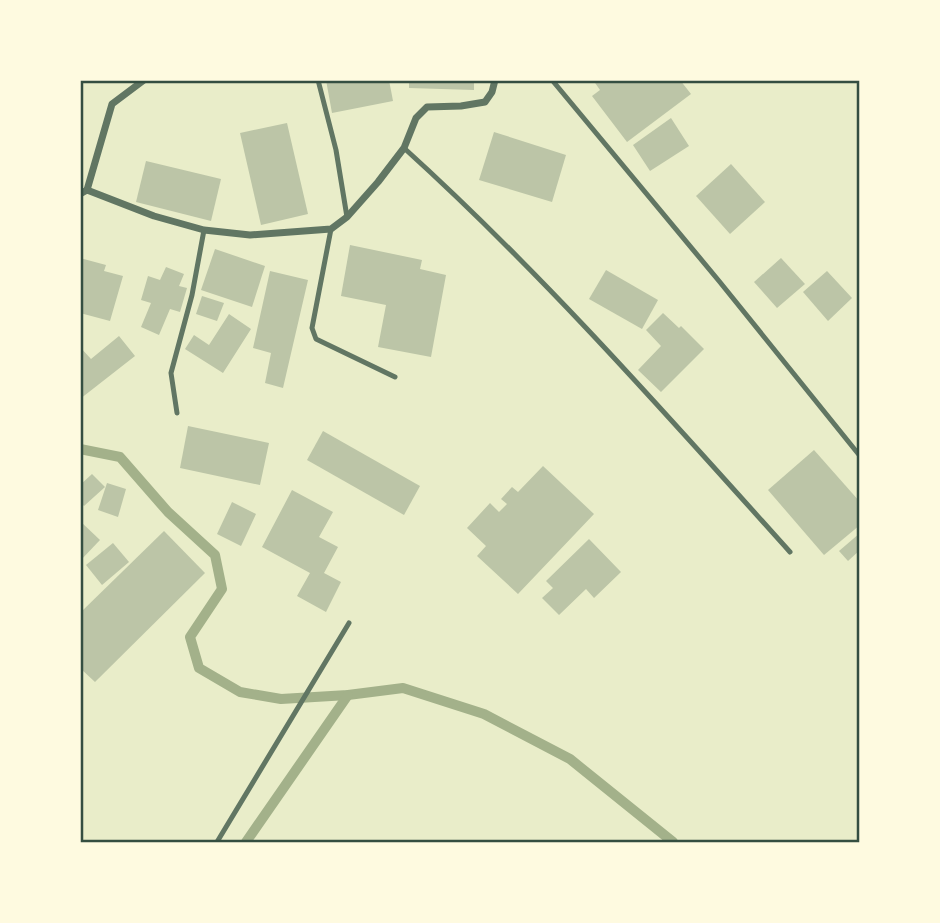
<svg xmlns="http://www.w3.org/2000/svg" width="940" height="923" viewBox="0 0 940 923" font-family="'PT Sans',sans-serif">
<rect width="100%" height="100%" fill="#e9edc9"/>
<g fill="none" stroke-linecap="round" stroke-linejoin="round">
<g stroke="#a3b18a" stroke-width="10">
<polyline points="80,449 120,457 168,512 215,555 222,589 190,637 199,668 240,692 281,699 348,695 403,688 484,714 570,759 673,842"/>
<polyline points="246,842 348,695"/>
</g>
</g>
<g fill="#bcc5a7">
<polygon points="326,80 389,80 393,101 332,113"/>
<polygon points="409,80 474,80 474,90 409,88"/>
<polygon points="593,80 680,80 691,94 627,142 592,96 600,90"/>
<polygon points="671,118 689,146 650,171 633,145"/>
<polygon points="287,123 308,214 261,225 240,133"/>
<polygon points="494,132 566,155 552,202 479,180"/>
<polygon points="146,161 221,179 211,221 136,202"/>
<polygon points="731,164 765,202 730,234 696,196"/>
<polygon points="350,245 422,260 420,269 446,275 431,357 378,347 386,305 341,296"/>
<polygon points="215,249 265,266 252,307 201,290"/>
<polygon points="80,258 106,265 104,271 123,276 110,321 80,313"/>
<polygon points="781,258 805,284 777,308 754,282"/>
<polygon points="166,267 184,274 179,286 187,288 180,312 170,309 159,335 141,327 151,303 141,300 148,276 160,280"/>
<polygon points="606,270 658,300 642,329 589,299"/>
<polygon points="270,271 308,280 283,388 265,383 271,353 253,348"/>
<polygon points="827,271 852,298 828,321 803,292"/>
<polygon points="202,296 224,303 217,321 196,314"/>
<polygon points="663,313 679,328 681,326 704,349 661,392 638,370 661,346 646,330"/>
<polygon points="229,314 251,329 223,373 185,349 194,335 209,345"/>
<polygon points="119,336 135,356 80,399 80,347 91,359"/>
<polygon points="188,426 269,443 260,485 180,468"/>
<polygon points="323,431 420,486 404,515 307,460"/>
<polygon points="814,450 860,502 860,525 824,555 768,490"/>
<polygon points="543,466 594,514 518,594 477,556 486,546 467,528 490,503 499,512 507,504 501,499 512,487 518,492"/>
<polygon points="92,474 105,487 84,506 80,502 80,485"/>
<polygon points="107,483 126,489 118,517 98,510"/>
<polygon points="292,490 333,512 319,537 338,547 324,573 341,582 326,612 297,596 310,573 262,547"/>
<polygon points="232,502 256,514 241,546 217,534"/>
<polygon points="80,521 100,540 80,561"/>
<polygon points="164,531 205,573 95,682 80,668 80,613"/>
<polygon points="860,533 860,550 848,561 839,551"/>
<polygon points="589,539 621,572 594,598 586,589 559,615 542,598 553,588 546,581"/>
<polygon points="113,543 129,562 102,585 86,565"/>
</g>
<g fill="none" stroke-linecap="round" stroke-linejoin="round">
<g stroke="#617663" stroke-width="5">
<polyline points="318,80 336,150 347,217"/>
<polyline points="552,80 719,281 860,456"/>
<path d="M404 148C542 273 666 414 790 552"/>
<polyline points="331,229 312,328 316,339 395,377"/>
<polyline points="177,413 171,373 192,295 204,230"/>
<polyline points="217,842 349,623"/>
</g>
<g stroke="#617663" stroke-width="7">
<polyline points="87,190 112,104 144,80"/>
<polyline points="80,194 87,190 154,216 204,230 250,235 331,229 347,217 378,182 404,148 416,118 427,107 461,106 485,102 492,92 495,80"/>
</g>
</g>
<rect width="940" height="923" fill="none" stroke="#fefae0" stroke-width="164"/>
<rect x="82" y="82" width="776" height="759" fill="none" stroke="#344e41" stroke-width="2.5"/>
</svg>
